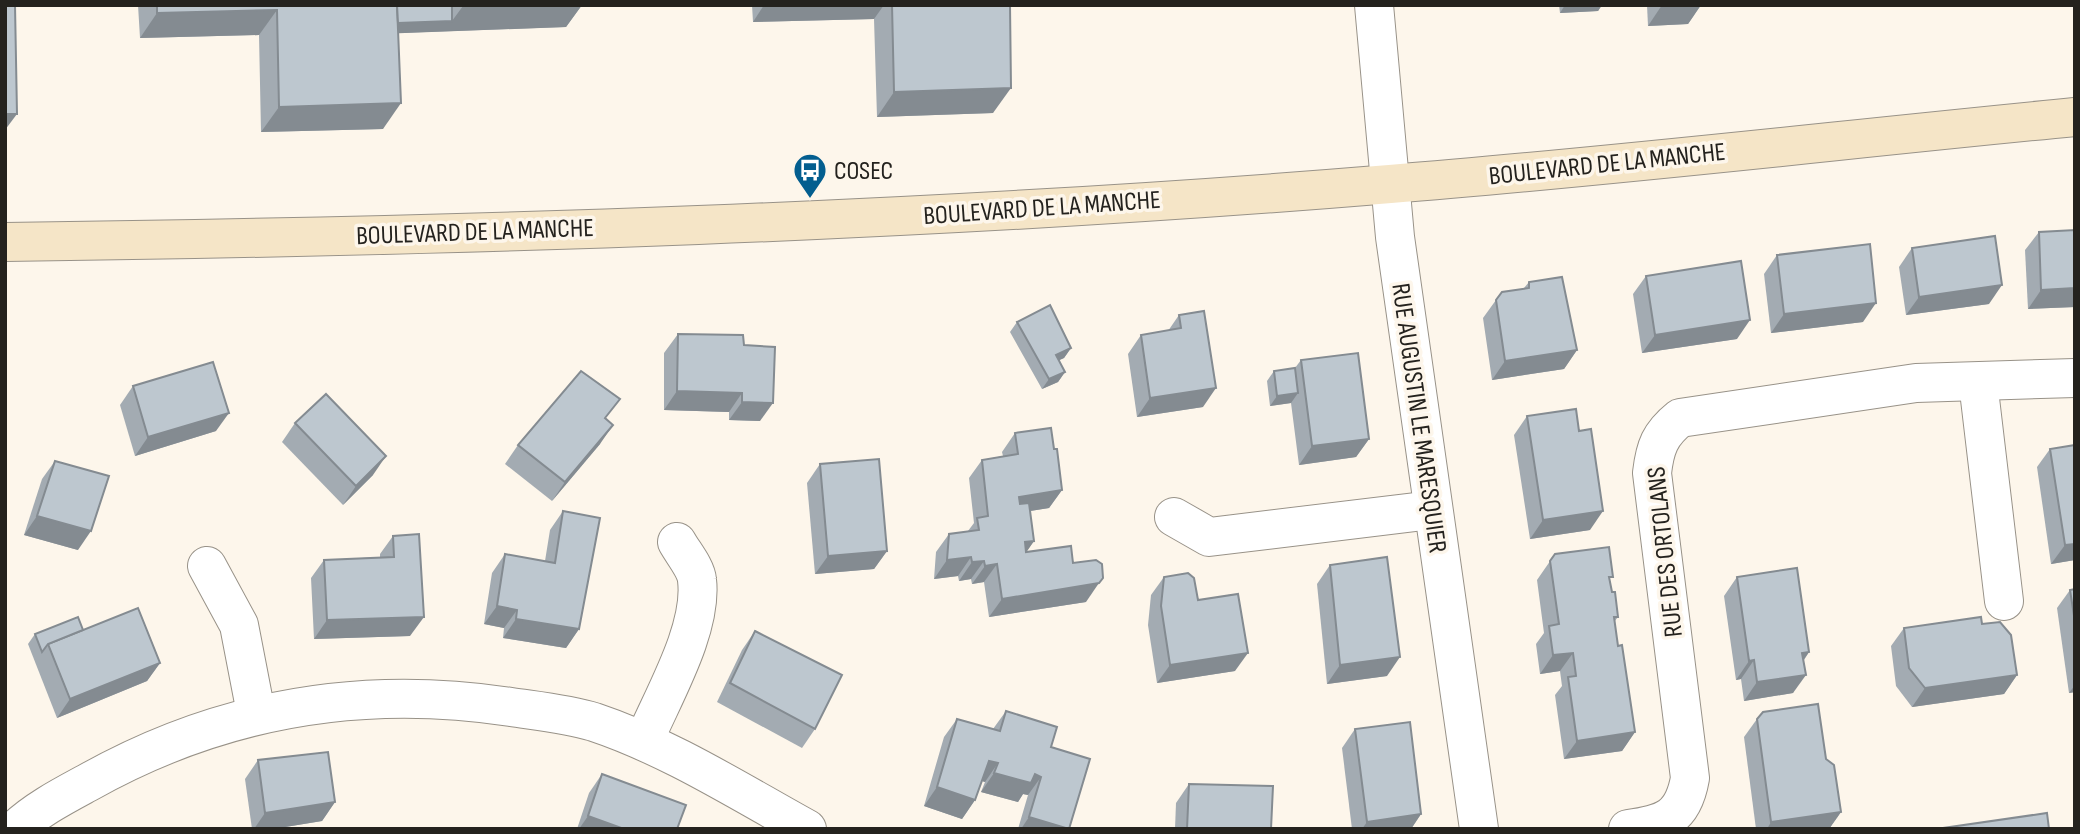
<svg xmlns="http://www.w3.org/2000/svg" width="2080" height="834" viewBox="0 0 2080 834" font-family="'Sofia Sans Condensed',sans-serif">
<rect width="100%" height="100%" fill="#fdf6eb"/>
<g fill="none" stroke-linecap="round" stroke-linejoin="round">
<defs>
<g id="street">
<polyline points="1374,5 1395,237 1479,829"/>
<polyline points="1978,382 2004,601"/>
<polyline points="1174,517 1209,537 1432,510"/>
<polyline points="207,566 239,625 256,713"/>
<path d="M644 741C663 696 703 629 697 580 696 568 683 553 677 542"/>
<path d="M16 829C36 810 63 796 87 783 220 708 360 684 511 707 538 711 568 714 594 722 669 747 738 791 807 829"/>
<path d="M1628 829C1665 824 1683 818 1690 778L1652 473C1655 447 1660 434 1680 418L1916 383 2075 378"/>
</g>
<path id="secondary" d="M5 242C467 236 930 222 1390 184 1619 166 1847 139 2075 117"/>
</defs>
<use href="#street" stroke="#989288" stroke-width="40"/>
<use href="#secondary" stroke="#989288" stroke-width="40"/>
<use href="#street" stroke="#fff" stroke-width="38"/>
<use href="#secondary" stroke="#f5e5c7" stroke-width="38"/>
</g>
<g fill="#a3abb2">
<polygon points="138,5 582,5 566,27 398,33 383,129 261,132 259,35 140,38"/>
<polygon points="752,5 1010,5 993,113 877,117 874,19 753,22"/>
<polygon points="1559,5 1602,5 1598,11 1560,13"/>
<polygon points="1647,5 1701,5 1688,24 1648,26"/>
<polygon points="2075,230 2075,307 2028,309 2025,250 2039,232"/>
<polygon points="1912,248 1989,304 1906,315 1899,267"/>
<polygon points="1777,255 1863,322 1771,333 1764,274"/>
<polygon points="1646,276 1737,339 1642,353 1633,294"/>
<polygon points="1529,282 1577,350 1564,369 1492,380 1483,318 1496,300 1524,288"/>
<polygon points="1179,315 1203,407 1137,417 1128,354 1141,335 1168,331"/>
<polygon points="1017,322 1071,348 1064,358 1059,360 1065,372 1058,382 1042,389 1010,332"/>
<polygon points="678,334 744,345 760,421 729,420 729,412 664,410 664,353"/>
<polygon points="1301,360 1369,439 1356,457 1299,465 1291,403 1270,406 1267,381 1274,371 1295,368"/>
<polygon points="133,386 216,431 135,456 120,405"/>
<polygon points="1527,416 1590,530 1530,539 1514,435"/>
<polygon points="606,419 600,444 552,501 505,464 518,445"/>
<polygon points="295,423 373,475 343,505 282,442"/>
<polygon points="1015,433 1062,490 1049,508 1030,511 1034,541 1026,552 1073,563 1086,602 989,617 984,582 972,584 971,579 959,581 958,576 934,579 936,552 949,534 968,531 974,523 969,478 982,460 1003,456 1002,452"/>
<polygon points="2050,449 2075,560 2051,564 2037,467"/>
<polygon points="55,461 78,550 24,535 42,479"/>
<polygon points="820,464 887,551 874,569 815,574 807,483"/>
<polygon points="563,511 579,629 566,648 503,638 504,628 484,624 492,573 505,554 545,561 550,530"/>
<polygon points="393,536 410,636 314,639 311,578 324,560 380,557 380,554"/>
<polygon points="1555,554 1610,581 1612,592 1618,617 1614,622 1618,646 1635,732 1622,751 1564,759 1555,695 1562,686 1560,671 1540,674 1536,644 1544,633 1537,580"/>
<polygon points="1330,565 1387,676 1327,684 1317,584"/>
<polygon points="1164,577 1198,600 1235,671 1157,683 1148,625 1151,595"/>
<polygon points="1737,577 1809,652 1804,660 1793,693 1744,701 1741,679 1736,680 1724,596"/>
<polygon points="2075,589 2075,692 2069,693 2057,608 2070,590"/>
<polygon points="1982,624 2017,675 2004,694 1912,707 1896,686 1891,646 1904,628"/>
<polygon points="83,630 160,663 147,681 57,718 28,644 35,634"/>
<polygon points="755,631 815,729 802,748 717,702 742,650"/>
<polygon points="1006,711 1051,747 1069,829 1018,829 1028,795 1023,794 1018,802 981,792 985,782 982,781 975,800 962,819 924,806 944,737 957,719 993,729"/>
<polygon points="1757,719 1826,759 1841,812 1829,829 1756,829 1744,737"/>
<polygon points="1355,729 1421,814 1411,829 1352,829 1342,748"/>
<polygon points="258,760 335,802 322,821 273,829 252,829 245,779"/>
<polygon points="602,774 677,829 577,829 589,793"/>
<polygon points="1189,784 1271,829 1175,829 1176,803"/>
</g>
<g fill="#848b91">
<polygon points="582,5 566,27 379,34 386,24 452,21 463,6"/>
<polygon points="764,5 884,5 874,19 753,22"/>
<polygon points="1565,5 1602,5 1598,11 1560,13"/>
<polygon points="1662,5 1701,5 1688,24 1648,26"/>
<polygon points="277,10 259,35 140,38 157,13"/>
<polygon points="1011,88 993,113 877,117 894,92"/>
<polygon points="401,103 383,129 261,132 279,107"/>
<polygon points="5,114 17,114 5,130"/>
<polygon points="2002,285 1989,304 1906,315 1919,297"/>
<polygon points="2075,288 2075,307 2028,309 2041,290"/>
<polygon points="1876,303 1863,322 1771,333 1784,314"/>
<polygon points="1750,320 1737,339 1642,353 1655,335"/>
<polygon points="1071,348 1064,358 1049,365 1056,355"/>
<polygon points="1577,350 1564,369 1492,380 1505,361"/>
<polygon points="1065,372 1058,382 1042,389 1049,379"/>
<polygon points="1216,388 1203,407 1137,417 1150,398"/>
<polygon points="677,391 742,393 729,412 664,410"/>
<polygon points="1298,393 1291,403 1270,406 1277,396"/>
<polygon points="742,402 773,403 760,421 729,420"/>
<polygon points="229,413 216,431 135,456 148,437"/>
<polygon points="613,425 600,444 552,501 565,482"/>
<polygon points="1369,439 1356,457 1299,465 1312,446"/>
<polygon points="386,456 373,475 343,505 356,486"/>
<polygon points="1062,490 1049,508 1006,515 1019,497"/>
<polygon points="1603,511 1590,530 1530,539 1543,520"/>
<polygon points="37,516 91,531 78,550 24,535"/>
<polygon points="1034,541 1021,560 1025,542"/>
<polygon points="2075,544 2075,560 2051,564 2065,545"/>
<polygon points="887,551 874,569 815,574 828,556"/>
<polygon points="971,557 958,576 934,579 947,560"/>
<polygon points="984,561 971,579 959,581 972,562"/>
<polygon points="997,564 984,582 972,584 985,566"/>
<polygon points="1099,583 1086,602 989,617 1002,599"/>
<polygon points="497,606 517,610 504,628 484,624"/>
<polygon points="424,617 410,636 314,639 327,620"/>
<polygon points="516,619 579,629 566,648 503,638"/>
<polygon points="1809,652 1796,671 1802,653"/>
<polygon points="1248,653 1235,671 1157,683 1170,665"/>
<polygon points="1573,653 1560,671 1540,674 1553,655"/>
<polygon points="1400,657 1387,676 1327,684 1340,665"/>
<polygon points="1754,660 1741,679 1736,680 1749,661"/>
<polygon points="160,663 147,681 57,718 70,699"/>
<polygon points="1806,675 1793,693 1744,701 1757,682"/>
<polygon points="2017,675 2004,694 1912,707 1925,688"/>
<polygon points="2075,685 2075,692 2069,693"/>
<polygon points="1635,732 1622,751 1564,759 1577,741"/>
<polygon points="989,761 998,763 985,782 976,779"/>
<polygon points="994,773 1035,774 1041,777 1028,795 1023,794 1018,802 981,792"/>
<polygon points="937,787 975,800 962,819 924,806"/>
<polygon points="335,802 322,821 273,829 254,829 265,813"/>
<polygon points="1841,812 1829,829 1767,829 1771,822"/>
<polygon points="1421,814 1411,829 1362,829 1367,822"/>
<polygon points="588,816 624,829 579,829"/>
<polygon points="1029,817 1069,829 1021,829"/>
</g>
<g fill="#bdc7cf" stroke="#848b91" stroke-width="2">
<polygon points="5,5 15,5 17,114 5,114"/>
<polygon points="157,5 397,5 401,103 279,107 277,10 157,13"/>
<polygon points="397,5 452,5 452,21 398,23"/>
<polygon points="892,5 1010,5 1011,88 894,92"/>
<polygon points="2075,230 2075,288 2041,290 2039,232"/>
<polygon points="1995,236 2002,285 1919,297 1912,248"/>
<polygon points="1870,244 1876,303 1784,314 1777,255"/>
<polygon points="1741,261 1750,320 1655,335 1646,276"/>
<polygon points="1562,277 1577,350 1505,361 1496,300 1502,292 1529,288 1529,282"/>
<polygon points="1050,305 1071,348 1056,355 1065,372 1049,379 1017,322"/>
<polygon points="1204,311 1216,388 1150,398 1141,335 1181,328 1179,315"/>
<polygon points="678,334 743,335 744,345 775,347 773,403 742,402 742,393 677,391"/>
<polygon points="1358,353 1369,439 1312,446 1301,360"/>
<polygon points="213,362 229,413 148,437 133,386"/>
<polygon points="1295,368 1298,393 1277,396 1274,371"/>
<polygon points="581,371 620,399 605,418 613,425 565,482 518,445"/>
<polygon points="326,394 386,456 356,486 295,423"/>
<polygon points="1576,409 1579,431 1591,429 1603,511 1543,520 1527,416"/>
<polygon points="1051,428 1054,449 1057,449 1062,490 1019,497 1020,504 1029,503 1034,541 1025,542 1026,552 1071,546 1073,563 1096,560 1102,564 1103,578 1099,583 1002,599 997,564 985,566 984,561 972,562 971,557 947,560 949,534 979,530 977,518 988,516 982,460 1018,454 1015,433"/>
<polygon points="2075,445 2075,544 2065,545 2050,449"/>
<polygon points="879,459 887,551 828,556 820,464"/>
<polygon points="55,461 109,476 91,531 37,516"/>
<polygon points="563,511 600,518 579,629 516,619 517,610 497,606 505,554 555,563"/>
<polygon points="419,534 424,617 327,620 324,560 394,557 393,536"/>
<polygon points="1609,547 1613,577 1609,577 1612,592 1615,592 1618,617 1614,617 1618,646 1622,645 1635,732 1577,741 1568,677 1576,676 1573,653 1553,655 1549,626 1559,624 1550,561 1555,554"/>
<polygon points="1387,557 1400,657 1340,665 1330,565"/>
<polygon points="1797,568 1809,652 1802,653 1806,675 1757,682 1754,660 1749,661 1737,577"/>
<polygon points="1188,573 1194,578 1198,600 1238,594 1248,653 1170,665 1161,606 1164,577"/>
<polygon points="2075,589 2075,622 2070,590"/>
<polygon points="138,608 160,663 70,699 48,644"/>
<polygon points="78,617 83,630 48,644 42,652 35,634"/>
<polygon points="1981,617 1982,624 2000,622 2011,635 2017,675 1925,688 1909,668 1904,628"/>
<polygon points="755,631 842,675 815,729 730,683"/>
<polygon points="1818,704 1826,759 1834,765 1841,812 1771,822 1757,719 1763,712"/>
<polygon points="1006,711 1057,727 1051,747 1090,759 1069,829 1029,817 1041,777 1035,774 1031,783 994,773 998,763 989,761 975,800 937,787 957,719 1000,731"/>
<polygon points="1410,722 1421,814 1367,822 1355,729"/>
<polygon points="328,752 335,802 265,813 258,760"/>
<polygon points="602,774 686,805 677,829 624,829 588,816"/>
<polygon points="1189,784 1273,786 1271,829 1187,829"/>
<polygon points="2047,813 2049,829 1936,829"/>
</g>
<defs>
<symbol id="bus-pin" viewBox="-11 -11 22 30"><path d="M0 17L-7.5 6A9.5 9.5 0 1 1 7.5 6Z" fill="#035e8f" stroke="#fdf6eb"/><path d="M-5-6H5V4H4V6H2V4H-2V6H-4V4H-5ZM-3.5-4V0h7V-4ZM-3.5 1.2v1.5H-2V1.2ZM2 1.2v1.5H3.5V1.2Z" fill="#fff"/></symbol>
</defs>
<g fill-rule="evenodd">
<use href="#bus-pin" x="791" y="151" width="38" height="52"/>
</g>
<g text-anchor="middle" stroke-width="7" stroke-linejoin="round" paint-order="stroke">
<g font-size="26" fill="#24221e" stroke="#fdf6eb">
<text transform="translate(1607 163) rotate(-6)" y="9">BOULEVARD DE LA MANCHE</text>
<text transform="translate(1042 207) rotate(-4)" y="9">BOULEVARD DE LA MANCHE</text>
<text transform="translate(475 231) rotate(-2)" y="9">BOULEVARD DE LA MANCHE</text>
<text transform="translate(1420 418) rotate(82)" y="9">RUE AUGUSTIN LE MARESQUIER</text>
<text transform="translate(1664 552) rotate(-96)" y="9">RUE DES ORTOLANS</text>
</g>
<g font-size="26" fill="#24221e" stroke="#fdf6eb" text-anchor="start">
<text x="834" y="179">COSEC</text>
</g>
</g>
<rect width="2080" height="834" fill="none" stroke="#24221e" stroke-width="14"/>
</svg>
